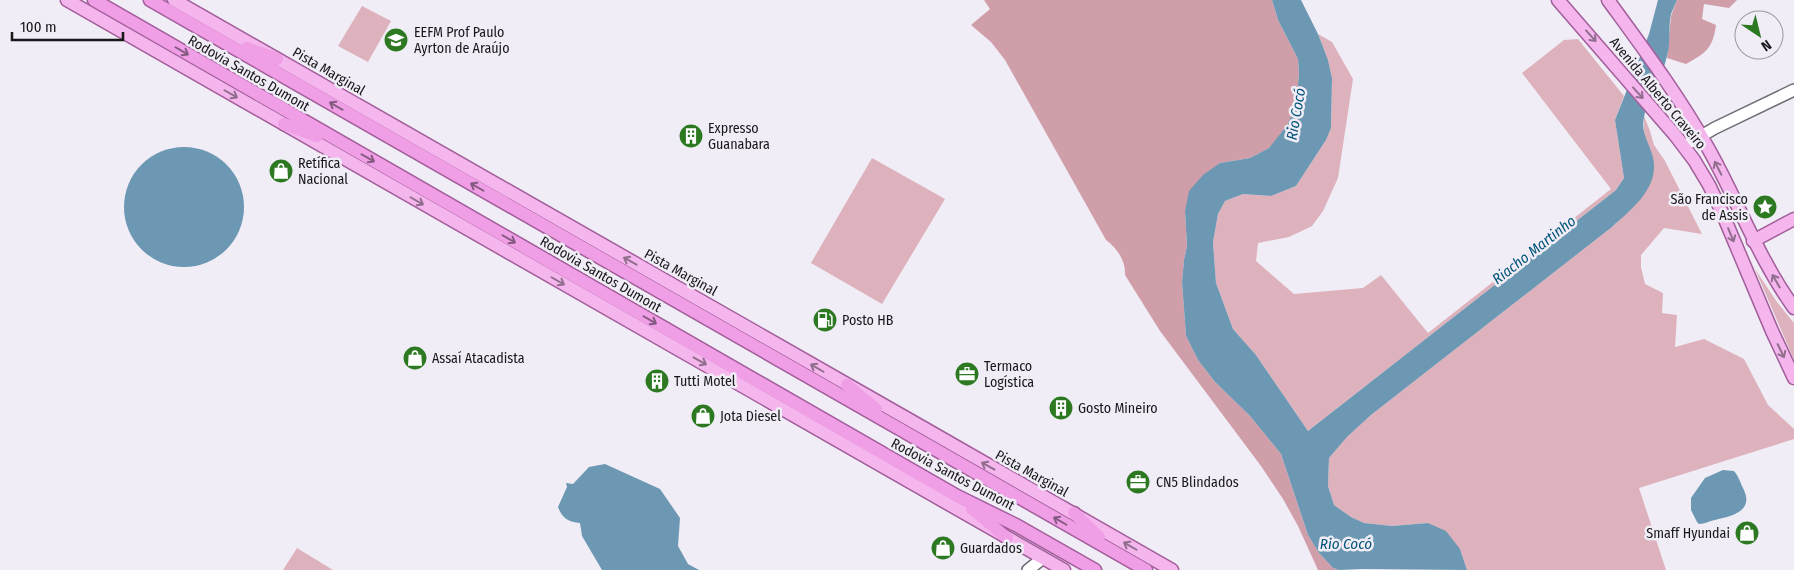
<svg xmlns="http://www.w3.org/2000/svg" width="1794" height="570" viewBox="0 0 1794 570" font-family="'Fira Sans Condensed',sans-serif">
<rect width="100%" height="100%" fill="#f0edf6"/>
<g fill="#ddb2bc">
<polygon points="362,6 391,21 368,62 338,46"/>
<polygon points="1318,34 1332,42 1353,79 1338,178 1323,211 1312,226 1289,237 1258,243 1256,261 1294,294 1363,288 1381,275 1428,333 1611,189 1522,73 1564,40 1578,39 1624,96 1615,120 1624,178 1616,190 1308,431 1256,355 1233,329 1216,283 1213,242 1218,214 1225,201 1243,194 1271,196 1296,186 1326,140 1331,128 1332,78 1328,60"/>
<polygon points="1644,116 1650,131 1654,145 1665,161 1702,234 1664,228 1641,255 1641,267 1645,284 1663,293 1662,313 1677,315 1675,347 1704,339 1744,359 1768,405 1794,429 1794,439 1639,488 1666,570 1467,570 1460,549 1428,523 1392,526 1364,523 1351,517 1334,505 1328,486 1329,458 1347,437 1371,415 1612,227 1632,208 1644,134"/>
<polygon points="872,158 945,199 882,304 811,263"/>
<polygon points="1755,269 1777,302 1794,323 1794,360"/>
<polygon points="297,548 333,570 283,570"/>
</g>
<g fill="#d09ea9">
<path d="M984 0H1272L1278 20 1298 59 1299 74 1296 104 1292 118 1274 143 1269 148 1250 158 1220 163 1185 211 1187 246 1184 260 1182 282 1186 336 1198 360 1215 382 1250 416 1281 454 1308 535 1319 553 1333 568 1339 570H1318L1298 526 1283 499 1261 466 1160 331 1125 275C1126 261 1117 248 1106 240L1005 60 991 42 971 25 990 9Z"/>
<path d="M1677 0H1737L1729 8 1704 4 1702 19 1716 25C1713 48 1706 53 1686 64L1667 58 1671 16Z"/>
</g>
<g fill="#6d98b3">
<path d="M1272 0H1301L1318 34 1328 60 1332 78 1331 128 1326 140 1296 186 1271 196 1243 194 1225 201 1218 214 1213 242 1216 283 1233 329 1256 355 1308 431 1616 190 1624 178 1615 120 1649 34 1658 0H1677C1675 5 1673 9 1671 14 1668 28 1671 43 1667 56 1663 76 1647 98 1644 117 1641 134 1648 140 1652 154 1662 186 1633 208 1612 227L1371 415 1347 437 1329 458 1328 486 1334 505 1351 517 1364 523 1392 526 1428 523 1446 531 1460 549 1467 570 1363 569 1339 570 1333 568 1319 553 1308 535 1281 454 1250 416 1215 382 1198 360 1186 336 1182 282 1184 260 1187 246 1185 211 1189 191 1203 175 1220 163 1250 158 1269 148 1288 124 1296 104 1299 74 1298 59 1278 20Z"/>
<circle cx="184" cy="207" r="60"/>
<path d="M605 464 660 489 680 518 678 546 688 564 699 570H602L582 536 580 523C568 522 562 518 558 507L567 487 566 483 573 484 589 467Z"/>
<path d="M1723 470 1734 471C1739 477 1740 482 1743 488 1755 511 1732 516 1715 520 1709 521 1705 524 1699 524L1697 522 1691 510V498L1705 478Z"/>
</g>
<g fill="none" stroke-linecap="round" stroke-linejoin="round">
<defs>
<g id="secondary">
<polyline points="1684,146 1715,128 1794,90"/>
<polyline points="1028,570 1043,558"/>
</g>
<g id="primary">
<polyline points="67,0 1064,570"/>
<path d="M174 0C506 192 840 379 1172 570"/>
<polyline points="1558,0 1675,135 1694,160 1709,185 1721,210 1772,331 1794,378"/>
<path d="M1608 0C1643 48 1679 96 1708 148 1738 201 1758 258 1794 308"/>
<polyline points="1753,241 1794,219"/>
</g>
<g id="trunk">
<polyline points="94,0 957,496 1016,525 1095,570"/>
<polyline points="150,0 1146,570"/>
<polyline points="247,48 277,59"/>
<polyline points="284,124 317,136"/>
<polyline points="847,385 876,409"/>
<polyline points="972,509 1007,538"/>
<polyline points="1074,513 1099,537"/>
</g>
</defs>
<use href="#secondary" stroke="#6f6d75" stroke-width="14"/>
<use href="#primary" stroke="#a25e9a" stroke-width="15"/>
<use href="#trunk" stroke="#a25e9a" stroke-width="15"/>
<use href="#secondary" stroke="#fff" stroke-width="11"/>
<use href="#primary" stroke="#f4b6ec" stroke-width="12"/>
<use href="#trunk" stroke="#f09ee6" stroke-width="12"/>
</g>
<defs><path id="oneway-shaft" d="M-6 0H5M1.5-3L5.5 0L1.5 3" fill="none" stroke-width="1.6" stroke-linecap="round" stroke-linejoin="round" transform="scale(1.25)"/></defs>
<g stroke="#916e8e">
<use href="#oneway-shaft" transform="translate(1591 36) rotate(48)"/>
<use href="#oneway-shaft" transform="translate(1638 93) rotate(48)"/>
<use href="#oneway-shaft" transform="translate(231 94) rotate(30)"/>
<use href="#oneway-shaft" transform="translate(1718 168) rotate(-117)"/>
<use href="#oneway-shaft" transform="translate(417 201) rotate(30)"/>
<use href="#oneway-shaft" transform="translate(1731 235) rotate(67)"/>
<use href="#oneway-shaft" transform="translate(630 261) rotate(-151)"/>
<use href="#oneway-shaft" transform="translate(558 281) rotate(30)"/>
<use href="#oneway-shaft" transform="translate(1776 281) rotate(-120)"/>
<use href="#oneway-shaft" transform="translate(1781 351) rotate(64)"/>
<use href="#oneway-shaft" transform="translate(700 361) rotate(29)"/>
<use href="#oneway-shaft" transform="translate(817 368) rotate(-150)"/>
<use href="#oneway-shaft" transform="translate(988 466) rotate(-151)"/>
<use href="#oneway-shaft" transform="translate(1130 546) rotate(-150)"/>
</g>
<g stroke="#845a80">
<use href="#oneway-shaft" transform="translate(182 51) rotate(30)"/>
<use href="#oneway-shaft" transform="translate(336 106) rotate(-150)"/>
<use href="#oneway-shaft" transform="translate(368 158) rotate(30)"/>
<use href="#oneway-shaft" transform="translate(477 187) rotate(-150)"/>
<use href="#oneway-shaft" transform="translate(509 239) rotate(30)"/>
<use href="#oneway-shaft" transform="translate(650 320) rotate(30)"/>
<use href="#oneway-shaft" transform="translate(1060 521) rotate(-150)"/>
</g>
<defs>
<symbol id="school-disc" viewBox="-11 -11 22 22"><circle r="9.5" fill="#2c7922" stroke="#f0edf6"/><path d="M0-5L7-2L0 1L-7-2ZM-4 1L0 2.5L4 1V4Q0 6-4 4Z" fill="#fff"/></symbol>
<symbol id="building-disc" viewBox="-11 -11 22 22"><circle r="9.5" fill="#2c7922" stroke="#f0edf6"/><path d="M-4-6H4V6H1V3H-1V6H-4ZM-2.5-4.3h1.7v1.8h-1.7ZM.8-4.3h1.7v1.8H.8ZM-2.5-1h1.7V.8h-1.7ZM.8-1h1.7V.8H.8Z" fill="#fff"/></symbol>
<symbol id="shop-disc" viewBox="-11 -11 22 22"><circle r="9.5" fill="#2c7922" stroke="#f0edf6"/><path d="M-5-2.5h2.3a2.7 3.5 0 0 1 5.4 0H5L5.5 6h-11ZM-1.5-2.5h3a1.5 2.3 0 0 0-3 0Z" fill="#fff"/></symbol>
<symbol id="sight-disc" viewBox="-11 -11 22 22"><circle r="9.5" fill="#2c7922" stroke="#f0edf6"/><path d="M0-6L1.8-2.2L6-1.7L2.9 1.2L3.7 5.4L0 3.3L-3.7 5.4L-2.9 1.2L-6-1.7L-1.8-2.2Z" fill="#fff"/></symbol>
<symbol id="fuel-disc" viewBox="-11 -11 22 22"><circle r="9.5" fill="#2c7922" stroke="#f0edf6"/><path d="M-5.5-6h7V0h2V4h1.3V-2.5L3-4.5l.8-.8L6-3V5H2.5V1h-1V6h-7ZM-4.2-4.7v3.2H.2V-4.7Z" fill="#fff"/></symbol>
<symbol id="office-disc" viewBox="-11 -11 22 22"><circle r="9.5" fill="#2c7922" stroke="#f0edf6"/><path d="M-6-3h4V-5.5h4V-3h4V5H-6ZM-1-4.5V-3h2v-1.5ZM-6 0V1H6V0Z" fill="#fff"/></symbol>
</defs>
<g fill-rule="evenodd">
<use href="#school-disc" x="382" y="26" width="28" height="28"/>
<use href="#building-disc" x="677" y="122" width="28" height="28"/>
<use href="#shop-disc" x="267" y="157" width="28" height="28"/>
<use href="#sight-disc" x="1751" y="193" width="28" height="28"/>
<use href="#fuel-disc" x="811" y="306" width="28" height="28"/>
<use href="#shop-disc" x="401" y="344" width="28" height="28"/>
<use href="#office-disc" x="953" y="360" width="28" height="28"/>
<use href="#building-disc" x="643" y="367" width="28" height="28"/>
<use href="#building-disc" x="1047" y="394" width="28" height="28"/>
<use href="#shop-disc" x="689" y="402" width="28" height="28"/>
<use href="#office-disc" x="1124" y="468" width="28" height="28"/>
<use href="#shop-disc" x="1733" y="519" width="28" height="28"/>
<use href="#shop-disc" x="929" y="534" width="28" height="28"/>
</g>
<g text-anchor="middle" stroke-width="5" stroke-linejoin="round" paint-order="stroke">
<g font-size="14" fill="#18171a" stroke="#f0edf6" text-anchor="start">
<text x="414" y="37">EEFM Prof Paulo<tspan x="414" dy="16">Ayrton de Araújo</tspan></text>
<text x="708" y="133">Expresso<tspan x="708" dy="16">Guanabara</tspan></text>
<text x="298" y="168">Retífica<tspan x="298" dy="16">Nacional</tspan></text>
<text x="1748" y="204" text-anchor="end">São Francisco<tspan x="1748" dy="16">de Assis</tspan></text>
<text x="842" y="325">Posto HB</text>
<text x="432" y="363">Assaí Atacadista</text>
<text x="984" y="371">Termaco<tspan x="984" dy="16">Logística</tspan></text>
<text x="674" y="386">Tutti Motel</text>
<text x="1078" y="413">Gosto Mineiro</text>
<text x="720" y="421">Jota Diesel</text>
<text x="1156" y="487">CN5 Blindados</text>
<text x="1730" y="538" text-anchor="end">Smaff Hyundai</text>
<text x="960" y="553">Guardados</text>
</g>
<g font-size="14" fill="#18171a" stroke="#f0edf6">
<text transform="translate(329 71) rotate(30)" y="5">Pista Marginal</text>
<text transform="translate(249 73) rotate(30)" y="5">Rodovia Santos Dumont</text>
<text transform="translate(1658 93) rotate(50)" y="5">Avenida Alberto Craveiro</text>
<text transform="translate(681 272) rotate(29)" y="5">Pista Marginal</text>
<text transform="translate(601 274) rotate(30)" y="5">Rodovia Santos Dumont</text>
<text transform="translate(1032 473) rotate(29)" y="5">Pista Marginal</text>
<text transform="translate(953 474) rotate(28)" y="5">Rodovia Santos Dumont</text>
</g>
<g font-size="15" font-style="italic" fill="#015479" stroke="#f0edf6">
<text transform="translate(1296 114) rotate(-80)" y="5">Rio Cocó</text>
<text transform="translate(1534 250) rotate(-38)" y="5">Riacho Martinho</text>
<text x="1346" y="549">Rio Cocó</text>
</g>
</g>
<g transform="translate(1759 35) rotate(145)"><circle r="24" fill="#f0edf6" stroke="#9a979e"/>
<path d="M0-4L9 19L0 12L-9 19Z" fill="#2c7922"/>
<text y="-8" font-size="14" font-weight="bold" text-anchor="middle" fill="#18171a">N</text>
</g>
<path d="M12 32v8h111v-8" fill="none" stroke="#18171a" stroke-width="2.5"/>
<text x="20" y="32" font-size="15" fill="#18171a" stroke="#f0edf6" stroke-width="4" paint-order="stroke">100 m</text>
</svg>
